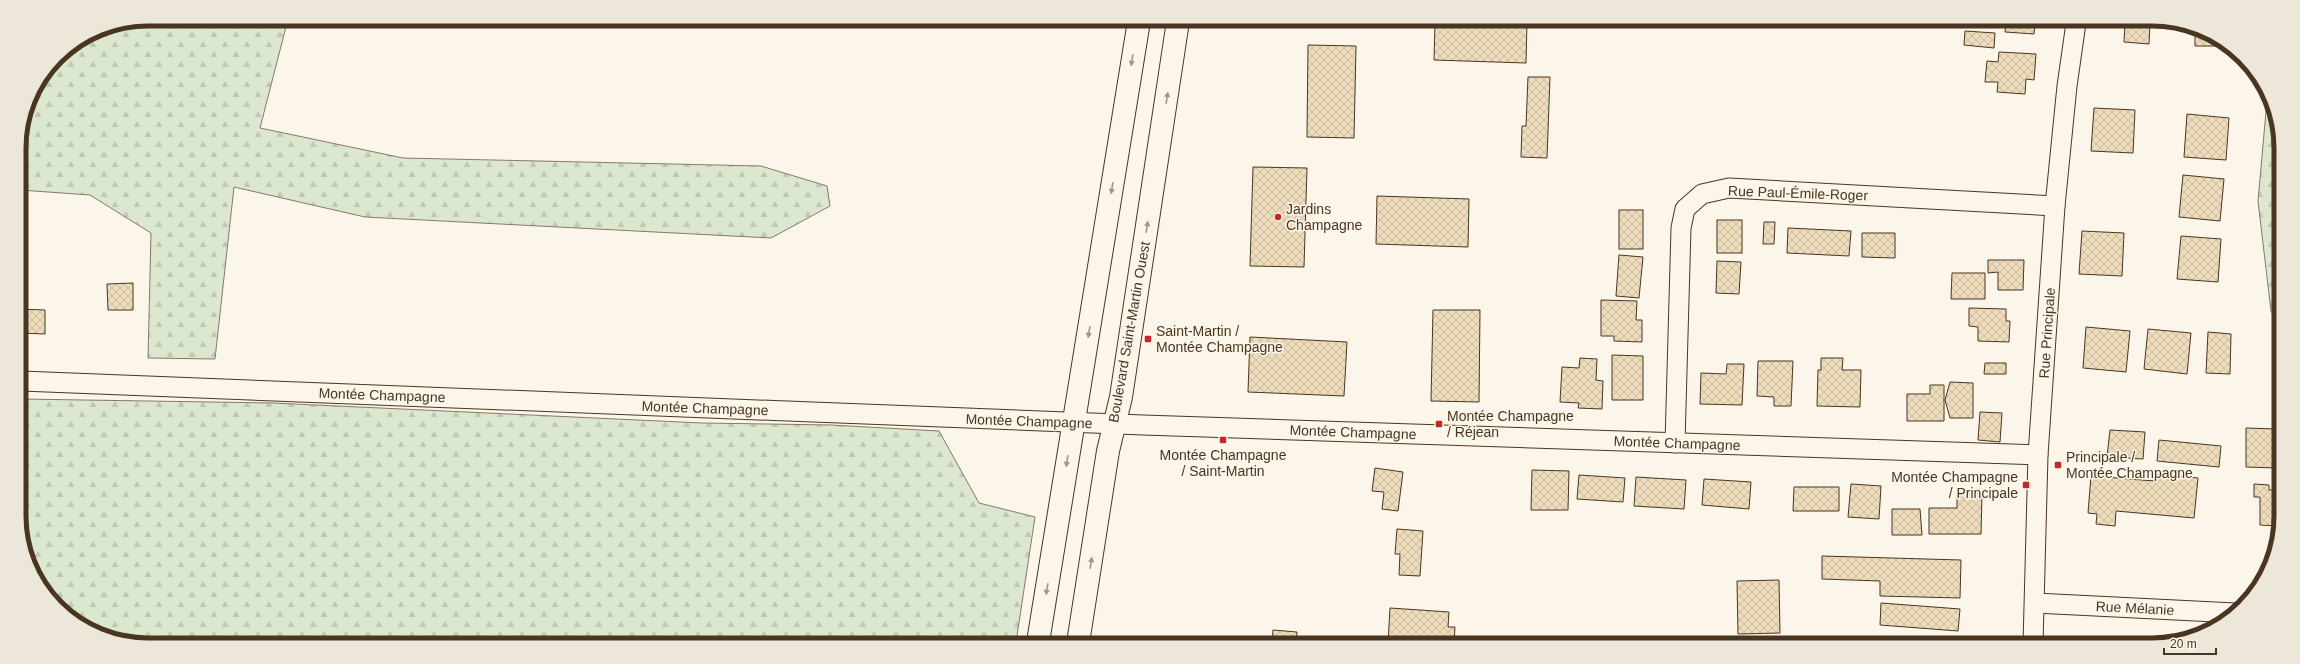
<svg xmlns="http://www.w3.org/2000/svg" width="2300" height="664" viewBox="0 0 2300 664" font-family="Arial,sans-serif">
<defs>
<pattern id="forest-firs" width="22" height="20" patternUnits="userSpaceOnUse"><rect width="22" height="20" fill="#dce7d0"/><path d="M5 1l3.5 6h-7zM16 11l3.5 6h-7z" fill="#bec7b2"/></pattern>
<pattern id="building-cross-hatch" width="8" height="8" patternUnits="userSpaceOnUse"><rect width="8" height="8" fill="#ecdcbc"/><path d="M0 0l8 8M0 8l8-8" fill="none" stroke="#ccbda1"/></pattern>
</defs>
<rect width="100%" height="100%" fill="#fbf6e9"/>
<g fill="url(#forest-firs)" stroke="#887966">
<polygon points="148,19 288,19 260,128 403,158 761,166 827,186 830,206 771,238 365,217 234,187 215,359 148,358 151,233 90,195 20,190 19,140 29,99 57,57 99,29"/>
<polygon points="2267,100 2279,123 2278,324 2271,311 2258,201"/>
<polygon points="21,399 273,403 702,423 831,425 939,431 979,503 1035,517 1016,642 115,641 84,628 51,601 21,541"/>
</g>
<g fill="url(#building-cross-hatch)" stroke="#4a3520">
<polygon points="1435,22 1527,22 1526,63 1434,60"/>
<polygon points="2006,23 2035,23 2034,34 2005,32"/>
<polygon points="2125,23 2150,23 2149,44 2124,42"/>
<polygon points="2195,28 2216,36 2224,43 2224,46 2195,46"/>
<polygon points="1965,31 1995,33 1994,48 1964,45"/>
<polygon points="1308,45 1356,46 1354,138 1307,137"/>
<polygon points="1999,52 2036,54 2034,80 2026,79 2025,94 1997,92 1998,82 1985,82 1987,61 1998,62"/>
<polygon points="1528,77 1550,77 1547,158 1521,157 1522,126 1526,126"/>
<polygon points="2094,108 2135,110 2133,153 2091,151"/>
<polygon points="2187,114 2229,118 2226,160 2184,157"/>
<polygon points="1253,167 1307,168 1304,267 1250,266"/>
<polygon points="2183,175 2224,179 2220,221 2179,217"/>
<polygon points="1377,196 1469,199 1468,247 1376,244"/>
<rect x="1619" y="210" width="24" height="39"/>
<rect x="1717" y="220" width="25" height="33"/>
<polygon points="1764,222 1775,222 1774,244 1763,244"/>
<polygon points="1788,228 1851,231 1849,256 1787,253"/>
<polygon points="2082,231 2124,233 2122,276 2079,274"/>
<polygon points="1862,233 1895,233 1895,258 1862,257"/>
<polygon points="2181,236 2221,239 2218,282 2177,279"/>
<polygon points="1619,255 1643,257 1639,298 1616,296"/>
<polygon points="1988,260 2024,260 2023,290 1998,290 1998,272 1988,273"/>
<polygon points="1717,261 1741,262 1739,294 1716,293"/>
<polygon points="1952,273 1985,273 1985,299 1951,299"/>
<polygon points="133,283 133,310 108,310 107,284"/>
<polygon points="1601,300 1637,301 1636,320 1642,320 1642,342 1614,341 1614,336 1601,336"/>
<polygon points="1969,308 2006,309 2006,321 2010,321 2009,342 1978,341 1978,327 1969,326"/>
<polygon points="20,309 45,310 45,334 20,333"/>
<polygon points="1433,310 1480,310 1479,402 1431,401"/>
<polygon points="2086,327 2130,331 2126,372 2083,368"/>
<polygon points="2148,329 2191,333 2187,374 2144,369"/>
<polygon points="2208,332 2231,334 2230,374 2206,373"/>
<polygon points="1250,337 1347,342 1344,396 1248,392"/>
<polygon points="1612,355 1643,356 1643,400 1612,400"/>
<polygon points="1580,358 1597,359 1596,380 1603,381 1602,409 1578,408 1579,403 1560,402 1562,367 1579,368"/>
<polygon points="1821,358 1843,358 1842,370 1861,370 1860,407 1817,406 1818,370 1821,370"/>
<polygon points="1758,361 1793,361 1791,406 1774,406 1774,397 1757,396"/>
<polygon points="1985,363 2006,363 2006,374 1984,374"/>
<polygon points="1727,364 1744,364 1742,405 1700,404 1701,373 1726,374"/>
<polygon points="1950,382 1973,383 1973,418 1950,418 1945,400"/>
<polygon points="1930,385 1944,385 1944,421 1907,421 1907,394 1930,394"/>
<polygon points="1980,412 2002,413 2000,442 1978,440"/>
<polygon points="2246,428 2277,429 2277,468 2246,467"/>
<polygon points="2110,430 2145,432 2143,459 2107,457"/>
<polygon points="2159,440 2221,446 2219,467 2157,461"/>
<polygon points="1375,468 1403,472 1398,511 1382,509 1384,492 1372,491"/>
<polygon points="1532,470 1569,471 1568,510 1531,510"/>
<polygon points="2156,474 2198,478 2194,518 2116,511 2115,526 2096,524 2097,514 2088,513 2091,476 2155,481"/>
<polygon points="1579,475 1625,478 1623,502 1577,499"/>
<polygon points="1636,477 1686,480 1684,509 1634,506"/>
<polygon points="1704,479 1751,482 1749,509 1702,505"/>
<polygon points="1851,484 1881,486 1879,519 1848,517"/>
<polygon points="2254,484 2269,485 2269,490 2277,490 2277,526 2260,525 2260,497 2254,497"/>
<polygon points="1794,487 1839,487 1839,511 1793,511"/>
<polygon points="1957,493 1982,493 1981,534 1929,534 1929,508 1957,508"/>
<polygon points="1892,509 1920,509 1922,535 1892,535"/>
<polygon points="1397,529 1423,531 1420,576 1399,575 1400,554 1395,554"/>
<polygon points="1822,556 1961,560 1960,598 1880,596 1880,581 1822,579"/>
<polygon points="1779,580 1780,633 1738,634 1737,581"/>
<polygon points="1881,603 1960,609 1958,631 1880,625"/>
<polygon points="1390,608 1449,612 1448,627 1455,627 1454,643 1388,643"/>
<polygon points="1273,630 1297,632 1296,643 1272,643"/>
<polygon points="2081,640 2112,642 2112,645 2081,645"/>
</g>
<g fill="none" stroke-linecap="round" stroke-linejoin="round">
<defs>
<g id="minor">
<polyline points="21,381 1143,425 2038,455"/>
<polyline points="1675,443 1681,228 1685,209 1702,194 1729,188 2055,206"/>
<polyline points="2035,603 2235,613"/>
<polyline points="2033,644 2038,455 2055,206 2067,86 2076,23"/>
</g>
<g id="major">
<polyline points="1038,642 1139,21"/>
<polyline points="1078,643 1108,451 1121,397 1178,21"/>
</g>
</defs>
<use href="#minor" stroke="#4a3520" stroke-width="21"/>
<use href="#major" stroke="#4a3520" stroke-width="24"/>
<use href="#minor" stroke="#fbf6e9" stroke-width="19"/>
<use href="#major" stroke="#fbf6e9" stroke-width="22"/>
</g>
<defs><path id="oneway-solid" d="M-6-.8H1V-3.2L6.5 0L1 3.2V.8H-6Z"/></defs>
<g fill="#a29684">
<use href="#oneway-solid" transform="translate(1132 60) rotate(99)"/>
<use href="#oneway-solid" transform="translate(1167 98) rotate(-81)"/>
<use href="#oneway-solid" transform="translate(1112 188) rotate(99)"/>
<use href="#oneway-solid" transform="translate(1147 227) rotate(-81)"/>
<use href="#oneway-solid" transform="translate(1089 332) rotate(99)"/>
<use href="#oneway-solid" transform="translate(1067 461) rotate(99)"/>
<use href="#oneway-solid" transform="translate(1091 563) rotate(-81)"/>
<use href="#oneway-solid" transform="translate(1047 589) rotate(99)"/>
</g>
<g fill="#c62828" stroke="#fbf6e9" stroke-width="1.5">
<circle cx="1278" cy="217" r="4"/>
<rect x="1144" y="335" width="8" height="8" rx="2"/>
<rect x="1435" y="420" width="8" height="8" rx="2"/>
<rect x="1219" y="436" width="8" height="8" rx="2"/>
<rect x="2054" y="461" width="8" height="8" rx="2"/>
<rect x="2022" y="481" width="8" height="8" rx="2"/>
</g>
<g text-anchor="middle" stroke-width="3" stroke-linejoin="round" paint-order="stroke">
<g font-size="14" fill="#4a3520" stroke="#fbf6e9">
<text transform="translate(1798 193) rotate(2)" y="5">Rue Paul-Émile-Roger</text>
<text transform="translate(1129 332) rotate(-80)" y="5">Boulevard Saint-Martin Ouest</text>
<text transform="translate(2047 333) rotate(-86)" y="5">Rue Principale</text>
<text transform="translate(382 395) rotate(2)" y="5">Montée Champagne</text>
<text transform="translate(705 408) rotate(2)" y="5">Montée Champagne</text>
<text transform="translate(1029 421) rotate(2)" y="5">Montée Champagne</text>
<text transform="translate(1353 432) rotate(2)" y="5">Montée Champagne</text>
<text transform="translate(1677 443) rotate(2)" y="5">Montée Champagne</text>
<text transform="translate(2135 608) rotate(3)" y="5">Rue Mélanie</text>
</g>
<g font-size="14" fill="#4a3520" stroke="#fbf6e9" text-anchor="start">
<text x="1286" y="214">Jardins<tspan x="1286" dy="16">Champagne</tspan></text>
<text x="1156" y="336">Saint-Martin /<tspan x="1156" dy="16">Montée Champagne</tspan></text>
<text x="1447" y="421">Montée Champagne<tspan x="1447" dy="16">/ Réjean</tspan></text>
<text x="1223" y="460" text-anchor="middle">Montée Champagne<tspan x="1223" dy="16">/ Saint-Martin</tspan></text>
<text x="2066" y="462">Principale /<tspan x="2066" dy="16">Montée Champagne</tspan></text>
<text x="2018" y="482" text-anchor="end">Montée Champagne<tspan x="2018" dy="16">/ Principale</tspan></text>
</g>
</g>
<path d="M0 0H2300V664H0ZM148 26H2152A122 122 0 0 1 2274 148V516A122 122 0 0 1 2152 638H148A122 122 0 0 1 26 516V148A122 122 0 0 1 148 26Z" fill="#ede7d9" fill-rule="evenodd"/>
<path fill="none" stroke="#4a3520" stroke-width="5" d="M148 26H2152A122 122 0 0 1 2274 148V516A122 122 0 0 1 2152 638H148A122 122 0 0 1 26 516V148A122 122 0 0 1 148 26Z"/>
<path d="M2164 648v6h52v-6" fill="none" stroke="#4a3520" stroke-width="2"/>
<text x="2170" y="648" font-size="12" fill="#4a3520" stroke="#fbf6e9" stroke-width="3" paint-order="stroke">20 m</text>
</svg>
